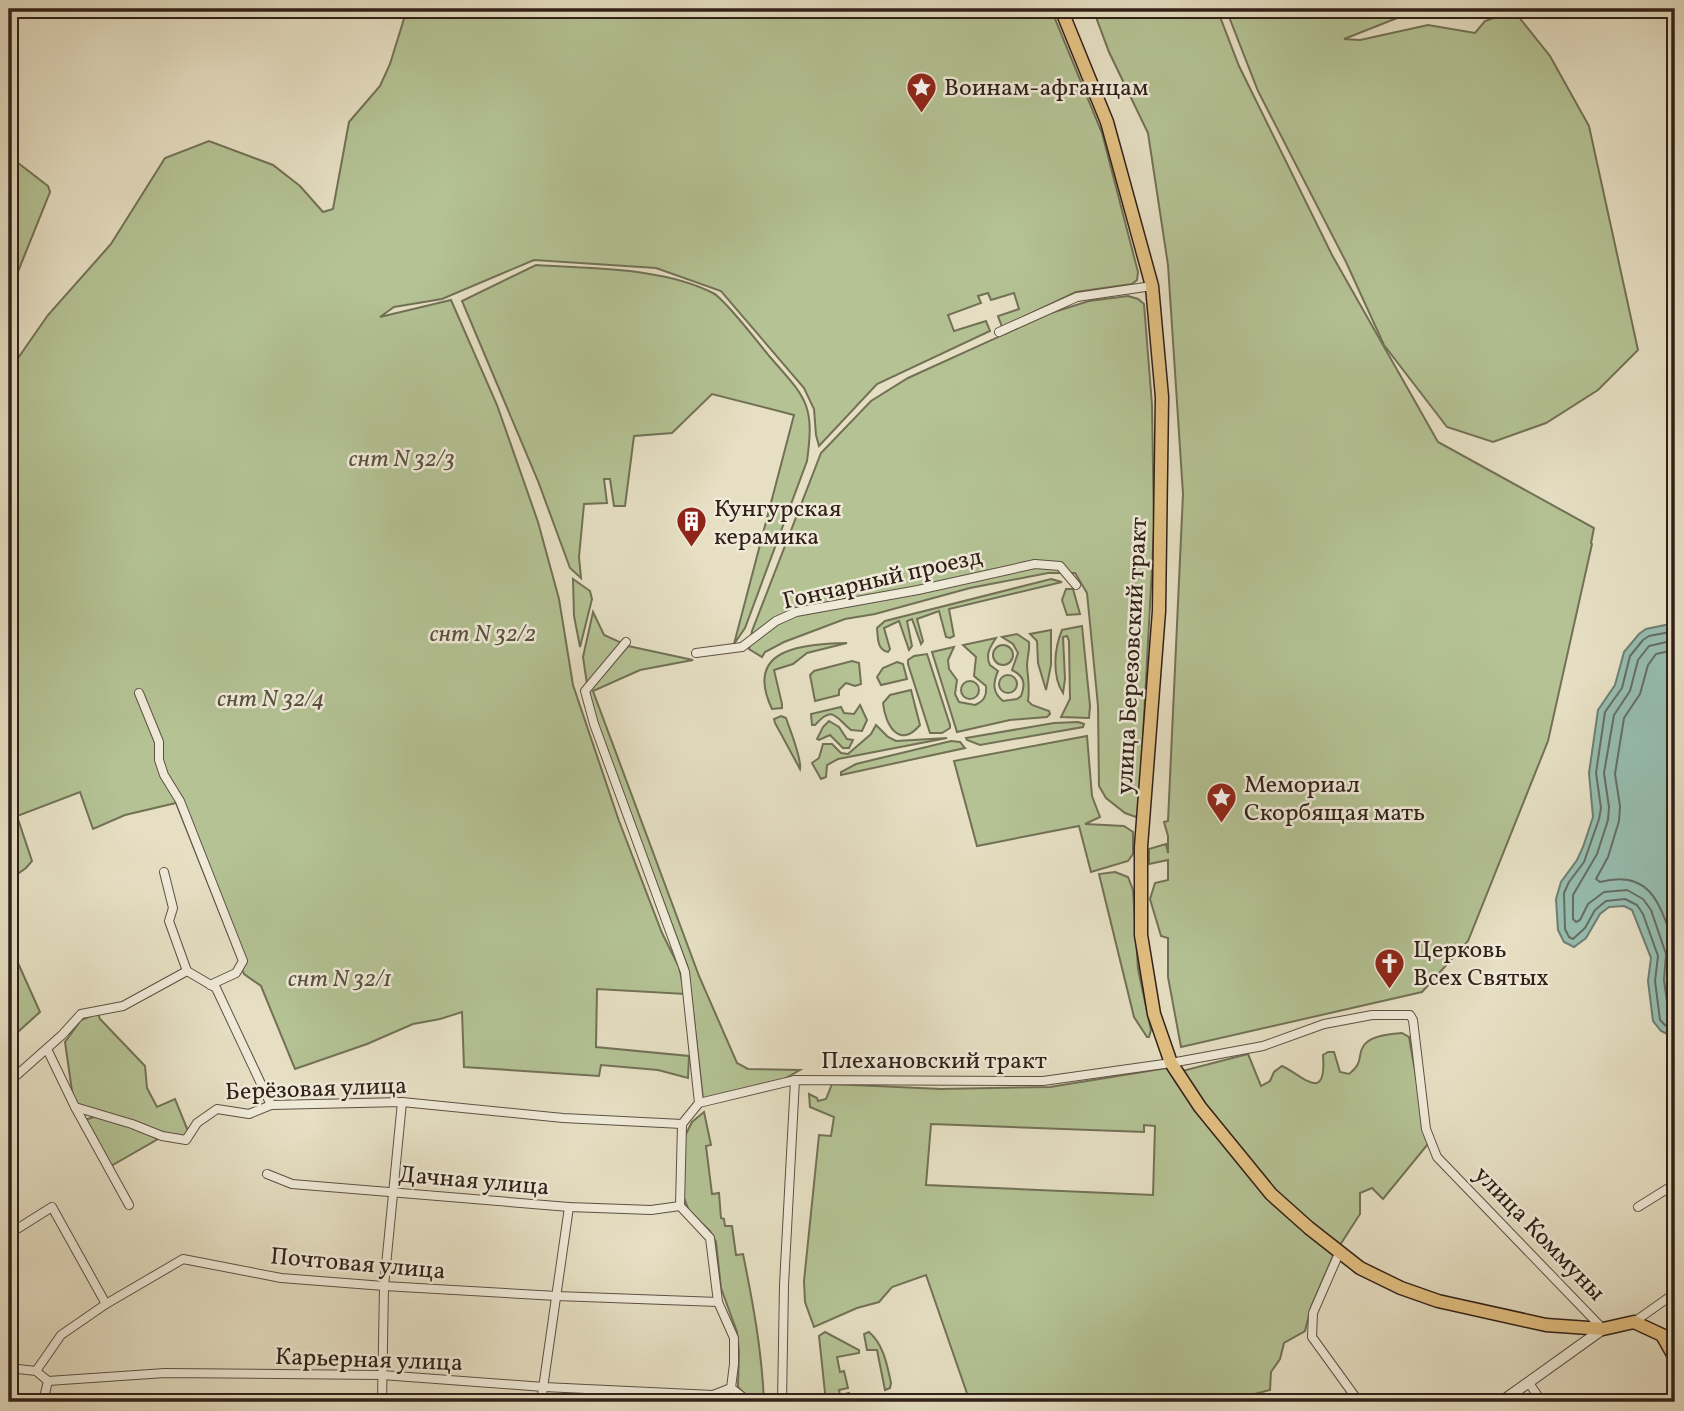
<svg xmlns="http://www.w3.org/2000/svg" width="1684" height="1411" viewBox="0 0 1684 1411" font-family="Vollkorn,serif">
<rect width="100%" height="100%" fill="#e6dfc3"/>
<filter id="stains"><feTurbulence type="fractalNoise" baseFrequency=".00286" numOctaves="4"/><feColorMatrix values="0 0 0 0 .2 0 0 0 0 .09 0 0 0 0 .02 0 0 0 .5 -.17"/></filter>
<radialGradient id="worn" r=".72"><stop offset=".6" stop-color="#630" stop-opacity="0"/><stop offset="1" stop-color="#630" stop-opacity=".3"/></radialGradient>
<g fill="#b4c294" stroke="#727156" stroke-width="2" fill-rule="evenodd">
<polygon points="407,9 1051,9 1102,133 1138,272 1137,280 1132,284 1076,292 1002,327 998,316 1019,309 1014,293 991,300 988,293 978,296 981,303 948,315 954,331 986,321 990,331 877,384 819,446 816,435 814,409 804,388 721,291 656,268 534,260 442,299 394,307 380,317 451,300 497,405 538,522 559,599 573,685 619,821 662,933 679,967 685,994 597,989 596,1047 689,1056 688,1078 658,1070 601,1065 599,1076 464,1067 462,1012 440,1019 413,1024 367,1044 295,1069 261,986 244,974 176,803 125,815 93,829 80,792 17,816 32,861 26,868 9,880 9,371 48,315 111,244 165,158 209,141 273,165 300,186 323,212 333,209 349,122 380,86 390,64"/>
<polygon points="1093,9 1217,9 1239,66 1332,255 1438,442 1594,528 1591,543 1592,544 1548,741 1468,941 1422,992 1181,1047 1168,977 1168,938 1161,936 1150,899 1155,883 1168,880 1168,860 1149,864 1149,849 1166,844 1168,853 1168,836 1164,822 1168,821 1183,494 1168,265 1148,133 1109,52"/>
<polygon points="1226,9 1420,9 1344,39 1360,40 1428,25 1475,33 1485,21 1514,11 1550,56 1589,126 1638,350 1598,390 1546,423 1493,442 1447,427 1384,345 1346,262 1258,91"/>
<polygon points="9,156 48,186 50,192 9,294"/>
<path d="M536 265C592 269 662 267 713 293 725 299 759 344 770 357 806 398 815 404 807 461L745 628 734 644 794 415 712 394 672 433 634 436 625 506H614L610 479H604L607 503 584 504 579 557 581 578 570 568 538 481 462 301Z"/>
<polygon points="1128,296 1138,299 1144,304 1152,405 1154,530 1139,811 1136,817 1125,813 1106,798 1099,786 1098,706 1087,593 1075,573 1048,573 970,588 875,614 845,619 784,642 765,652 762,657 749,649 752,631 821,453 871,401 908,378 1051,313 1089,301"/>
<polygon points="573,579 590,591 592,599 580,647 574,616"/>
<path d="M1051 579 1062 582 949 609 954 636 950 638 946 637 939 611 917 619 923 641 921 644 912 619 907 621 912 646 909 650 899 621 884 628 890 649 888 652C877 650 878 638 877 628L885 621Z"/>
<polygon points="1066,589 1073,589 1080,614 1067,615 1062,600"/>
<polygon points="593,612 604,635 622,643 587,684 583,657"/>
<path d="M1082 626 1090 706 1089 718 1061 717 1070 699 1069 641 1067 636 1063 637 1065 679 1063 693C1052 676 1054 649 1062 630Z"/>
<polygon points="1051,630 1051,665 1046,690 1038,663 1037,641 1030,634"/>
<path d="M1017 634 1029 642C1030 651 1027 657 1027 666 1028 678 1030 688 1028 701L1032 705 1049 711 1050 714 1047 717 1010 720 957 732 932 652 954 647 948 660 949 669 957 680 955 694 959 702 975 705C984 701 987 696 986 686L974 676 976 657 963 645 996 638C990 647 985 655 990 665L998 671C993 683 992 692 1003 701L1017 699 1021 696C1026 683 1024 676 1012 670L1018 653 1013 644 1002 637Z"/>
<path d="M847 643 807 653 793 664 774 670 782 704V708L772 709C743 648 803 644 847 643Z"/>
<circle cx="1003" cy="655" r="10"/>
<polygon points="628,646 693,660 640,670 593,691 699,976 737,1063 748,1069 800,1070 784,1079 703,1099 688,968 596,721 588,691"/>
<polygon points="927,654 950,725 950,728 942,733 930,733 908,664 908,660 914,656"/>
<polygon points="852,661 859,663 861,684 855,686 846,683 839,690 839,695 815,701 810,675 814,671"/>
<polygon points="897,662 903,664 907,679 881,685 877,677 883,668"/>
<circle cx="1008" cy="684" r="9"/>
<circle cx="970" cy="690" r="9"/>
<path d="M911 690 920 725C899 750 885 724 883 703L890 695Z"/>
<path d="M860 705 867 720 862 731 851 730C835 717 833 705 815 725H812L811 714 841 707 844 713 854 714Z"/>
<path d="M781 716 786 718C790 730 802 759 800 769L775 723 774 719Z"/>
<polygon points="829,721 839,727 847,739 853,740 849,748 843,748 830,735 819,740 817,739 823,727"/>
<polygon points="1078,722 1084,724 1083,727 980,745 967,740 966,738 1054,723"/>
<polygon points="876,725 888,737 896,741 947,738 838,759 827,765 826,777 821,779 812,763 819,758 823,744 832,744 841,753 848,754 871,734"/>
<polygon points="1087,736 1092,796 1100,817 1085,824 1124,826 1133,832 1133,854 1128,861 1091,872 1079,826 977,846 954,761"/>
<polygon points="951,741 960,742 965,748 841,775 841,772 856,764"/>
<polygon points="1115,872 1128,877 1133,890 1138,969 1151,1030 1149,1037 1147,1037 1134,1017 1099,874"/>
<polygon points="9,943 40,1012 9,1040"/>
<polygon points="98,1013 100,1019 145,1066 147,1088 157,1107 175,1099 188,1131 185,1137 163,1134 74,1105 65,1042 81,1020"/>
<path d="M1402 1033 1409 1037 1428 1144 1383 1199 1372 1188 1360 1193V1214L1340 1245 1274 1193 1230 1140 1182 1071 1248 1054 1261 1086 1270 1081 1274 1072 1282 1066C1302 1075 1327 1105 1323 1055L1328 1052H1334L1340 1072 1349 1074C1365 1061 1356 1057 1364 1045 1372 1035 1391 1034 1402 1033Z"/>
<path d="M1167 1068 1267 1197 1334 1254 1311 1307 1305 1331 1284 1343 1280 1359 1271 1372 1270 1390 1243 1397 1235 1402H970L926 1275 892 1287 879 1302 857 1308 814 1327 805 1302 804 1281 819 1135 831 1136 834 1117 810 1107 809 1094 817 1098 818 1101 826 1099 832 1084 941 1089 1050 1087ZM931 1124 1144 1132V1125L1155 1126 1153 1195 926 1185Z"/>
<path d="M704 1112 711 1145 706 1146 712 1194 719 1193 721 1218 724 1219 725 1226H732L736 1255 743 1254C753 1303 762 1352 764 1402H749L748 1397 738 1387 739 1352 737 1332 721 1288 716 1242 710 1231 689 1211 683 1195 684 1138 692 1122Z"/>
<polygon points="96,1116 133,1126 158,1139 111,1166 85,1120"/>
<polygon points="825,1332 859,1350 859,1353 837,1357 840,1372 844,1371 848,1388 839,1390 840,1395 849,1393 850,1399 826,1402 819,1336"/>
<path d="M869 1332C884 1345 887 1365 891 1383L890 1388 885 1390 877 1350H867L864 1334Z"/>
</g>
<polygon fill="#97bdaf" stroke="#6e7e73" stroke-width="2" points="1675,623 1675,1038 1661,1031 1653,1021 1648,981 1651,958 1632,910 1624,906 1609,907 1600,914 1586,938 1574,947 1564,942 1558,930 1556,899 1561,882 1577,860 1583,847 1593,817 1589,773 1598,710 1615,685 1624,652 1639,634 1646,629"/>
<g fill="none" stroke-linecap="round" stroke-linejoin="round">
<g stroke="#646e64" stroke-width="2">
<polyline points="1675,631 1649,636 1643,640 1630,656 1622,688 1605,712 1596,773 1601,808 1599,819 1584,862 1569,882 1564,893 1565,929 1569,937 1573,939 1585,928 1595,910 1606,901 1625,899 1637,905 1643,914 1658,956 1655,981 1660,1020 1665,1025 1675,1030"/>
<polyline points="1675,640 1649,646 1638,660 1630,691 1614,715 1604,773 1609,807 1608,820 1597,854 1573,895 1573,919 1576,922 1580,920 1588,904 1604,892 1627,890 1643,899 1651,910 1666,954 1664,980 1669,1016 1675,1021"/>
<path d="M1675 650 1656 654 1648 665 1640 694 1624 718 1615 774 1620 806 1619 821 1608 857 1596 879 1600 882C1653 868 1661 908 1675 948"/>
</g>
<defs>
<g id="minor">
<polyline points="999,332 1077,297 1152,286"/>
<polyline points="626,642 585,691 594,724 685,972 699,1103 682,1124 680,1206 710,1238 718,1302 734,1338 734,1364 731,1388 745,1399 746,1402"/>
<polyline points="696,653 742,647 776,621 796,612 918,590 1035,564 1060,566 1076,585"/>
<polyline points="139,693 159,742 159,760 164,775 180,801 243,961 236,973 210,985"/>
<polyline points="164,872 173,908 169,921 187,971 216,988 271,1105"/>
<polyline points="47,1049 75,1107 132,1124 162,1136 186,1140 197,1123 217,1109 249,1114 271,1105 402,1102 563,1118 682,1124"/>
<polyline points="9,1082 62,1035 81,1014 123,1006 187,971"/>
<polyline points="699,1103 795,1080 1043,1081 1171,1063 1263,1046 1324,1024 1372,1015 1410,1015 1413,1020 1426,1129 1437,1157 1603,1329"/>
<polyline points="75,1107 129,1205"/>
<polyline points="267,1174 292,1184 569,1207 651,1210 680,1206"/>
<polyline points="1638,1207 1675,1184"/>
<polyline points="9,1234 52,1207 106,1304"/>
<polyline points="1340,1251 1313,1313 1312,1337 1359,1402"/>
<polyline points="1634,1322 1675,1293"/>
<polyline points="9,1368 36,1371 48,1381 165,1373 382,1375 544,1387 713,1395 731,1388"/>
<polyline points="36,1371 61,1335 106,1304 183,1259 281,1278 384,1286 557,1296 718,1302"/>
<polyline points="1529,1383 1542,1402"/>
<polyline points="43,1402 48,1381"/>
<polyline points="382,1402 384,1286 402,1102"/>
<polyline points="541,1402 569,1207"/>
<polyline points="782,1402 784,1285 795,1080"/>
</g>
<polyline id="tertiary" points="1501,1402 1603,1329"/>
<polyline id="primary" points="1061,9 1107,122 1152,286 1162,397 1159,611 1141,847 1141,935 1154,1014 1171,1063 1200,1107 1271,1194 1309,1228 1360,1268 1401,1288 1438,1301 1546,1325 1603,1329 1634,1322 1662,1335 1675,1358"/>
</defs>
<use href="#minor" stroke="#5e5044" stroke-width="10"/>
<use href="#tertiary" stroke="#5e5044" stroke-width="12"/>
<use href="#primary" stroke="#312019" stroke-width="15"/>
<use href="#minor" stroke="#efead8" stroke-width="8"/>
<use href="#tertiary" stroke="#efead8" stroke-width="10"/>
<use href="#primary" stroke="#e3c082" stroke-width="12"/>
</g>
<defs>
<symbol id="sight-pin" viewBox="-11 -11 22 30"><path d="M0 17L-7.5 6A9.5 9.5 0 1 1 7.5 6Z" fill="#8f2418" stroke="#efead8"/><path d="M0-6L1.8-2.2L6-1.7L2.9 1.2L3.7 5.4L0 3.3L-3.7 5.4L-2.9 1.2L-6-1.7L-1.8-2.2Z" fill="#fff"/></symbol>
<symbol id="building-pin" viewBox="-11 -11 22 30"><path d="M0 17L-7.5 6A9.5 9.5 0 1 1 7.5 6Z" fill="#8f2418" stroke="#efead8"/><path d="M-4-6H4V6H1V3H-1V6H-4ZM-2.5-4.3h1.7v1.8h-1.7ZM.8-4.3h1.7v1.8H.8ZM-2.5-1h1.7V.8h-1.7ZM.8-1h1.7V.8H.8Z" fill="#fff"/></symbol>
<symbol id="church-pin" viewBox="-11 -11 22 30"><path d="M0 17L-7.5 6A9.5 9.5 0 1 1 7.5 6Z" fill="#8f2418" stroke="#efead8"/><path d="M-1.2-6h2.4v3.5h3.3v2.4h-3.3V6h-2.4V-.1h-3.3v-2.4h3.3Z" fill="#fff"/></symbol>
</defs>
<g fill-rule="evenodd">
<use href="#sight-pin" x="904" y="70" width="35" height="47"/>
<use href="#building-pin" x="674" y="504" width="35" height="47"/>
<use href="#sight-pin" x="1204" y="780" width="35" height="47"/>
<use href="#church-pin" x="1372" y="946" width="35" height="47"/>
</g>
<g text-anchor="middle" stroke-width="5" stroke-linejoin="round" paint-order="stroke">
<g font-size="24" fill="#312019" stroke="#efead8" text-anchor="start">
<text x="944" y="95">Воинам-афганцам</text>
<text x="714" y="516">Кунгурская<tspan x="714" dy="28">керамика</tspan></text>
<text x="1244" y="792">Мемориал<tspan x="1244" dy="28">Скорбящая мать</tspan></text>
<text x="1413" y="957">Церковь<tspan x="1413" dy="28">Всех Святых</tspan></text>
</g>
<g font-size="24" font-style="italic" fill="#58513e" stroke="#efead8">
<text x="402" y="466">снт N 32/3</text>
<text x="483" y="641">снт N 32/2</text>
<text x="271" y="706">снт N 32/4</text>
<text x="340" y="986">снт N 32/1</text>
</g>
<g font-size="24" fill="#312019" stroke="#efead8">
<text transform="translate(882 578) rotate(-13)" y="8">Гончарный проезд</text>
<text transform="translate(1131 656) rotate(-87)" y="8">улица Березовский тракт</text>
<text x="934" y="1068">Плехановский тракт</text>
<text transform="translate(316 1088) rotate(-2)" y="8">Берёзовая улица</text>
<text transform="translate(474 1180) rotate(5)" y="8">Дачная улица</text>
<text transform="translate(1540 1233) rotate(46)" y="8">улица Коммуны</text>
<text transform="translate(358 1263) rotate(5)" y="8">Почтовая улица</text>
<text transform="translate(369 1359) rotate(2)" y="8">Карьерная улица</text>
</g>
</g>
<rect width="1684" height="1411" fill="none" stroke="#e6dfc3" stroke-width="35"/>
<rect x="10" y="10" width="1663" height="1390" fill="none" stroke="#312019" stroke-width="3.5"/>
<rect x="18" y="18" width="1649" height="1376" fill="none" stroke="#312019" stroke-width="2"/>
<rect width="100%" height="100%" filter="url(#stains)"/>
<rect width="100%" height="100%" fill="url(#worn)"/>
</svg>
